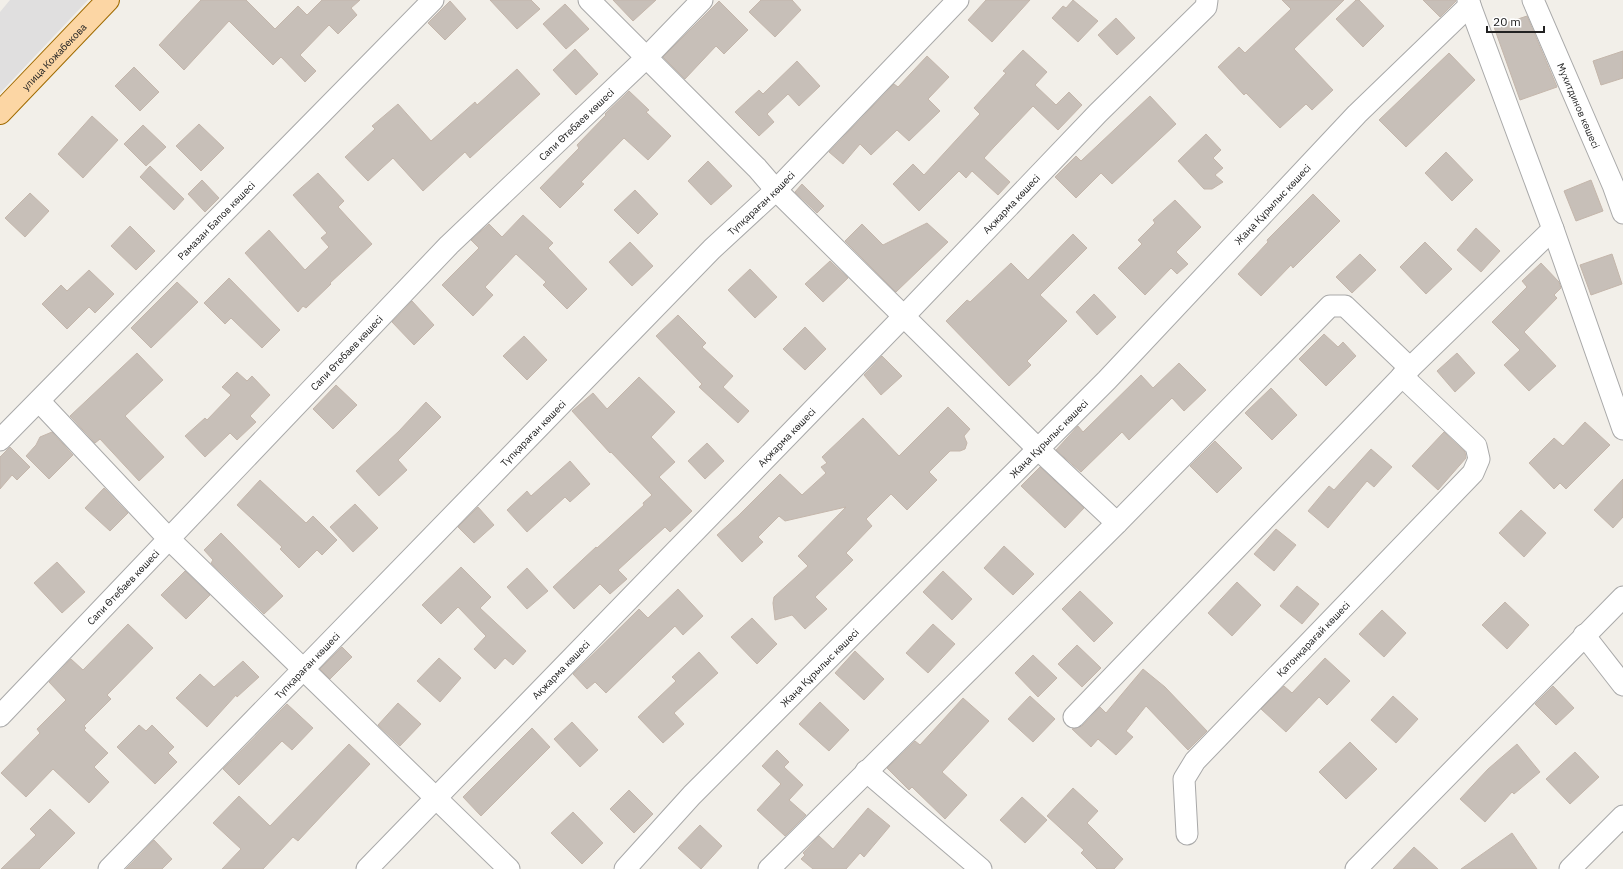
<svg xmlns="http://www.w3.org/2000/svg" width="1623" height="869" viewBox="0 0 1623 869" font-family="'IBM Plex Sans',sans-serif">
<rect width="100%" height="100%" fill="#f2efe9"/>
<polygon fill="#e0dfdf" points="10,0 88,0 0,93 0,12"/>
<g fill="#c7bfb8" stroke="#c4b6ab">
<polygon points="201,0 246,0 275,29 298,6 307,15 322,0 360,0 351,8 357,15 338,34 329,25 300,55 316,71 305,82 281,57 273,65 229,21 184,70 159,45"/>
<polygon points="490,0 531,0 540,9 517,29"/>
<polygon points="613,0 656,0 633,21"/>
<polygon points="761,0 792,0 801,10 775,37 749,12"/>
<polygon points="986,0 1030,0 992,42 968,20"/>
<polygon points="1073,0 1098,21 1078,42 1052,18 1063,6 1066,8"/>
<polygon points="1282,0 1344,0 1294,49 1333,90 1312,110 1306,104 1280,128 1246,93 1244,95 1218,67 1239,47 1245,53 1291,9"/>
<polygon points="1356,0 1359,0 1384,26 1363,47 1336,19"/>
<polygon points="1423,0 1456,0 1456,1 1440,17"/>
<polygon points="450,1 466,19 445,40 428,23"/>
<polygon points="719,1 748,30 724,54 716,46 685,79 663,57"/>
<polygon points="565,4 589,29 566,49 543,24"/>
<polygon points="1527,16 1557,87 1520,100 1494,27"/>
<polygon points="1116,18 1135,38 1117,55 1098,35"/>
<polygon points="575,49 598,74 576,95 553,70"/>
<polygon points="1023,50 1047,72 1035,85 1056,105 1069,92 1082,105 1058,130 1033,106 994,147 984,158 1010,182 998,195 972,171 966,178 959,171 919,211 893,184 913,164 924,175 980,114 974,108 1006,73 1003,71"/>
<polygon points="1623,51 1623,78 1601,85 1593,61"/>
<polygon points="1449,53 1475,80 1406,147 1379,120"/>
<polygon points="927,56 949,77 928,99 940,111 909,141 897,130 871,155 860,144 843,164 829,152 894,84 898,87"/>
<polygon points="797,61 820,86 799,106 788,94 767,114 774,122 759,136 735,112 759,90 763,94"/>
<polygon points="134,67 159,92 140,111 115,86"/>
<polygon points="517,69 540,94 470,158 465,152 423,191 393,158 368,181 345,157 375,129 372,126 398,104 431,141 475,102 477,105"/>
<polygon points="629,91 649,110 646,112 671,136 648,160 624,138 581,182 584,184 560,208 540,188 579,148 577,145 606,115 605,114"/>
<polygon points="1150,96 1176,124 1112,184 1101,173 1076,198 1055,177 1076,156 1081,161"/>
<polygon points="92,116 118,140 83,178 58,154"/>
<polygon points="199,124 224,148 201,171 176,146"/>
<polygon points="143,125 166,147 146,166 124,144"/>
<polygon points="1206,134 1221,150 1213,158 1223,168 1215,175 1223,182 1212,189 1204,189 1178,161"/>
<polygon points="1446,152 1473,180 1452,201 1425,173"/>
<polygon points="708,161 732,186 711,205 688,181"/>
<polygon points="150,166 184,199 174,210 140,177"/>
<polygon points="318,173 344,201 338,207 372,244 330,283 331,284 306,308 303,306 298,312 245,253 269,230 305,270 329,247 321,238 327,233 293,195"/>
<polygon points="202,180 219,198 205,212 188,194"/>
<polygon points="1591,180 1603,211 1576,221 1564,191"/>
<polygon points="802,184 824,206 817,213 795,192"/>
<polygon points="635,190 658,214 638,234 614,210"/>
<polygon points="30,193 49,211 25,237 5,218"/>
<polygon points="1313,194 1340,221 1293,268 1291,265 1261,296 1238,274 1268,242 1267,240"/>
<polygon points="1175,200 1201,227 1176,252 1188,264 1177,274 1171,268 1145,295 1118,268 1142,244 1138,240 1155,223 1153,220"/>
<polygon points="523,215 553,243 548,248 587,289 567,309 543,285 546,282 516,254 485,287 493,295 473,316 442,285 479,248 471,240 489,224 502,237"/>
<polygon points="927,223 948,242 896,292 845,241 862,224 883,245"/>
<polygon points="130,226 155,251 136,270 111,246"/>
<polygon points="1476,228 1500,251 1481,272 1457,250"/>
<polygon points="1073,234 1087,248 1040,295 1067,321 1027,361 1031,365 1009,386 946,321 967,300 970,302 1011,263 1028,280"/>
<polygon points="630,242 653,266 632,286 609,262"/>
<polygon points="1425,242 1452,269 1426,294 1400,267"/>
<polygon points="1360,254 1376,270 1352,293 1336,277"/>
<polygon points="1612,254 1622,284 1591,295 1580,265"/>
<polygon points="830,261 848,278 823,302 805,284"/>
<polygon points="1541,263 1559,282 1561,288 1554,295 1557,298 1524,332 1556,366 1529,391 1504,365 1520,350 1492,322 1527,287 1522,281"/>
<polygon points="750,269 777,297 755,318 728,290"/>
<polygon points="89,270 114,294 95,313 89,307 67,329 42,304 61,285 67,291"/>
<polygon points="229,278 280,330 262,348 231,318 225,324 204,303"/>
<polygon points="177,282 198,302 151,348 131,328"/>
<polygon points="1094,294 1116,317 1097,335 1076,312"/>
<polygon points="412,301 434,325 414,345 392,322"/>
<polygon points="678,315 706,343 702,347 733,376 723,387 749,411 738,423 699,387 702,384 656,336"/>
<polygon points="805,327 826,349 805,370 783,349"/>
<polygon points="1324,334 1338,347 1343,342 1356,356 1326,386 1299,359"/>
<polygon points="524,336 547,360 527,380 503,356"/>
<polygon points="137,353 163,380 125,416 164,457 139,481 100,439 95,443 70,416"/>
<polygon points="1457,353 1475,373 1455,392 1437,371"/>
<polygon points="882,356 902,376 881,395 864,375"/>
<polygon points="1179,363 1206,390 1184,411 1172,398 1129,440 1122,432 1081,472 1056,450 1078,426 1083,432 1141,375 1153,388"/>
<polygon points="237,372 247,381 252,376 270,395 250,416 256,422 237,440 230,433 205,457 185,436 205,418 207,420 231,395 222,387"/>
<polygon points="639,377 675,412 651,437 675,462 659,477 692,511 670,532 665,527 618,570 627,579 610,594 600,584 574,609 553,587 596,547 597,548 644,505 643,503 652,495 611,452 610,453 572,411 593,393 607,409"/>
<polygon points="336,385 357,405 333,429 313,409"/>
<polygon points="1271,388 1297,415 1272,440 1245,413"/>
<polygon points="426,402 441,417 398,460 407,470 379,496 356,471 399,431"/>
<polygon points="948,407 970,429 964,436 967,443 965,449 960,451 950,451 929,472 937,480 907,510 891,494 866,519 872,526 846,553 853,560 815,597 827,609 805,629 792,615 775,620 773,603 774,597 808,566 798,556 846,507 785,521 779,516 758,537 763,542 742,562 717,535 738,516 780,474 802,495 826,473 821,467 827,463 822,457 863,418 899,456"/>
<polygon points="1585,422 1610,445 1566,489 1560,483 1554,489 1529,463 1554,438 1563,446"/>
<polygon points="52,432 73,455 49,479 26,456 36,445 40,437"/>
<polygon points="1444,432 1465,452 1466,458 1438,490 1412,466"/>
<polygon points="1215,441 1242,468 1217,493 1190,466"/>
<polygon points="707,443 724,461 705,479 688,461"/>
<polygon points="10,447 30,467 17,480 12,475 0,489 0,457"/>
<polygon points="1371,449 1392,467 1374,487 1367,481 1328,528 1308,511 1329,486 1334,490"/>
<polygon points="570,461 590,484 570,502 565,497 527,532 507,510 527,491 531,496"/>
<polygon points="1040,467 1084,508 1065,528 1021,486"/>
<polygon points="1623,479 1623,517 1613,528 1594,510"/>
<polygon points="260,480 306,523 313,516 337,540 322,555 317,550 299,568 280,549 282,547 237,505"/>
<polygon points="104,488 128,513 110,531 85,508"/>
<polygon points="355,504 378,528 353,552 330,527"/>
<polygon points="478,507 494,525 474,543 458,527"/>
<polygon points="1521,510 1546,533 1524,557 1499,533"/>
<polygon points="1276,529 1296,545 1274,571 1254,554"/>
<polygon points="221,533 283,596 264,614 211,563 213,560 204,550"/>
<polygon points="1004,546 1034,574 1013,595 984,568"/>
<polygon points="57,562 85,592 62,613 34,583"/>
<polygon points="461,567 491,597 480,608 526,651 513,665 505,658 495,669 474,649 486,636 458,607 441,624 422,605"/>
<polygon points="527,568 548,591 527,609 507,587"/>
<polygon points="185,571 210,595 186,619 161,595"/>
<polygon points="943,571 972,599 952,620 923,592"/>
<polygon points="1237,582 1261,605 1232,636 1208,613"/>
<polygon points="1297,586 1319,604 1302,624 1280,606"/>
<polygon points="678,589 703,616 683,635 675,626 606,693 595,682 587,689 573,674 639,609 648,618"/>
<polygon points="1080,591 1113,623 1094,642 1062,609"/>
<polygon points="1505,602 1529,625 1507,649 1482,625"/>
<polygon points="1382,610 1406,633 1384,657 1359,634"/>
<polygon points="752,618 777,644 757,664 731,637"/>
<polygon points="128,624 153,648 107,695 111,699 84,726 86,728 84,730 108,753 94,767 109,782 89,803 53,769 26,797 1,773 40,733 37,729 66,700 49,682 71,659 83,670"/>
<polygon points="933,624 955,644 928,673 906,653"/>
<polygon points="1077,645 1101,668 1082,687 1058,664"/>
<polygon points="342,647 352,657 330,679 320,669"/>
<polygon points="855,651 884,679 864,700 835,673"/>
<polygon points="699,652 718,673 674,713 684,724 663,743 638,717 676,681 672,677"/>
<polygon points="1033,655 1057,678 1038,697 1015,673"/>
<polygon points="439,658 461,678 440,702 417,681"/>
<polygon points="1325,658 1350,681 1327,705 1319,697 1286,732 1261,709 1284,686 1292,693"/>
<polygon points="243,661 259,677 237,697 236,695 207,727 176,698 200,674 214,687"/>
<polygon points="1143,669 1165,687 1207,731 1188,750 1146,706 1126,731 1133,737 1116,755 1098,739 1091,747 1072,729 1082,726 1100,707 1106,713"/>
<polygon points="1553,686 1574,708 1556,725 1535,704"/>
<polygon points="1030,696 1055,719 1033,742 1008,719"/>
<polygon points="1393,696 1418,719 1396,743 1371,720"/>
<polygon points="963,698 989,721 942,772 967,795 945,819 912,787 909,790 887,768 915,741 920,745"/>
<polygon points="820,702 849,730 829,751 799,724"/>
<polygon points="398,703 421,724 400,746 378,725"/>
<polygon points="287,704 313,728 292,750 282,741 239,785 223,769"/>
<polygon points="572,722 598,750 580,767 554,739"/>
<polygon points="139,725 146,731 152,725 174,747 168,753 177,762 155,784 117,747"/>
<polygon points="532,728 550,747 481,816 463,797"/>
<polygon points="1350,742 1377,769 1346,799 1319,772"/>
<polygon points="349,744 370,764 298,841 293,837 263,869 222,869 241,849 213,823 239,796 270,826"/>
<polygon points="1517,744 1540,772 1514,794 1512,792 1485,822 1460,799 1488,769"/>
<polygon points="777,750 789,762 784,767 803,785 789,800 806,815 785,836 757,810 781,784 762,766"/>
<polygon points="1575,752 1599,777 1570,804 1546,779"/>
<polygon points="1073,788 1098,811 1087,823 1123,859 1114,869 1097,869 1081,853 1084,850 1047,816"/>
<polygon points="629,790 653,814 634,833 610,809"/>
<polygon points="1022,797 1047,820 1025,843 1000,820"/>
<polygon points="868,808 890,826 864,857 860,853 846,869 813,869 801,859 805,855 803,853 819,836 833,849"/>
<polygon points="50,809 75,833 39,869 1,869 36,835 30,829"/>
<polygon points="573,812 603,843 582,864 551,833"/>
<polygon points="700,825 722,846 701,869 678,848"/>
<polygon points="1512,833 1537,869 1461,869"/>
<polygon points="154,840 172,859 162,869 126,869"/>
<polygon points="1414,847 1438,869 1393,869"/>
</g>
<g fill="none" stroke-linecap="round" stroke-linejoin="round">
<defs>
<g id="minor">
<polyline points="589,0 757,168 776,190 1037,448 1117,523"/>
<polyline points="1468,0 1553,229 1623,429"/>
<path id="s1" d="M1533 0 1613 185 1623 213"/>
<polyline points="39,401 168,538 509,869"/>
<path id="s2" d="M0 440 433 0"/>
<polyline points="1584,635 1623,685"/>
<path id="s3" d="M0 716 449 245 646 58 702 0"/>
<polyline points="1074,717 1410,368 1553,229"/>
<polyline points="866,771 981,869"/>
<path id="s4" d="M1187 834 1184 779 1195 761 1473 473 1479 459 1476 446 1402 376"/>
<path id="s5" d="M109 869 712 249 776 190 958 0"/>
<path id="s6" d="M367 869 904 316 1098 113 1206 7 1207 0"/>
<path id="s7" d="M625 869 692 795 1107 380 1357 114 1470 5"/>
<polyline points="769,869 1117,523 1330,306 1345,306 1410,368"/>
<polyline points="1356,869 1623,597"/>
<polyline points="1570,869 1623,816"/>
</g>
<g id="major">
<path id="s8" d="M0 113 108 0"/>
</g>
</defs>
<use href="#minor" stroke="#a9a9a9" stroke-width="23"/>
<use href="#major" stroke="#a06b00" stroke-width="24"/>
<use href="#minor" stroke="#fff" stroke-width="21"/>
<use href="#major" stroke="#fcd6a4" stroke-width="22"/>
</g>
<g text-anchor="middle" stroke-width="3" stroke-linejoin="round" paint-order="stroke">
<g font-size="10" fill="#222" stroke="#fff">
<text dy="4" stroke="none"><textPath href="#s8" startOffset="78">улица Кожабекова</textPath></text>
<text dy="4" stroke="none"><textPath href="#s1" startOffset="115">Мухитдинов көшесі</textPath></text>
<text dy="4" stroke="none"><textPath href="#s3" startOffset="826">Сапи Өтебаев көшесі</textPath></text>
<text dy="4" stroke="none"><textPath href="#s5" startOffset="932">Түпқараған көшесі</textPath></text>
<text dy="4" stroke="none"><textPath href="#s6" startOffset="926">Ақжарма көшесі</textPath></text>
<text dy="4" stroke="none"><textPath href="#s7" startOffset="928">Жаңа Құрылыс көшесі</textPath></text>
<text dy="4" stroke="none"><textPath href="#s2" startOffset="308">Рамазан Бапов көшесі</textPath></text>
<text dy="4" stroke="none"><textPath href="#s3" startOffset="502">Сапи Өтебаев көшесі</textPath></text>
<text dy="4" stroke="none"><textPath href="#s5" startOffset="608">Түпқараған көшесі</textPath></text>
<text dy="4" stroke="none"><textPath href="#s6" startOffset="602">Ақжарма көшесі</textPath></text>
<text dy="4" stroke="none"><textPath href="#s7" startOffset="604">Жаңа Құрылыс көшесі</textPath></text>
<text dy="4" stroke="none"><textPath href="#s3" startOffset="178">Сапи Өтебаев көшесі</textPath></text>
<text dy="4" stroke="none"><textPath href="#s4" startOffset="246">Қатонқарағай көшесі</textPath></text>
<text dy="4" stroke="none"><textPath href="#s5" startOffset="284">Түпқараған көшесі</textPath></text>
<text dy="4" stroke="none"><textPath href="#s7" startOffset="280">Жаңа Құрылыс көшесі</textPath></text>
<text dy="4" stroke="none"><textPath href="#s6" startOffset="278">Ақжарма көшесі</textPath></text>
</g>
</g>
<path d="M1487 26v6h57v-6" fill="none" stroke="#222222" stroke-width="2"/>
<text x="1493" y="26" font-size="12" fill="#222222" stroke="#ffffff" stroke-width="3" paint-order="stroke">20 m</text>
</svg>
